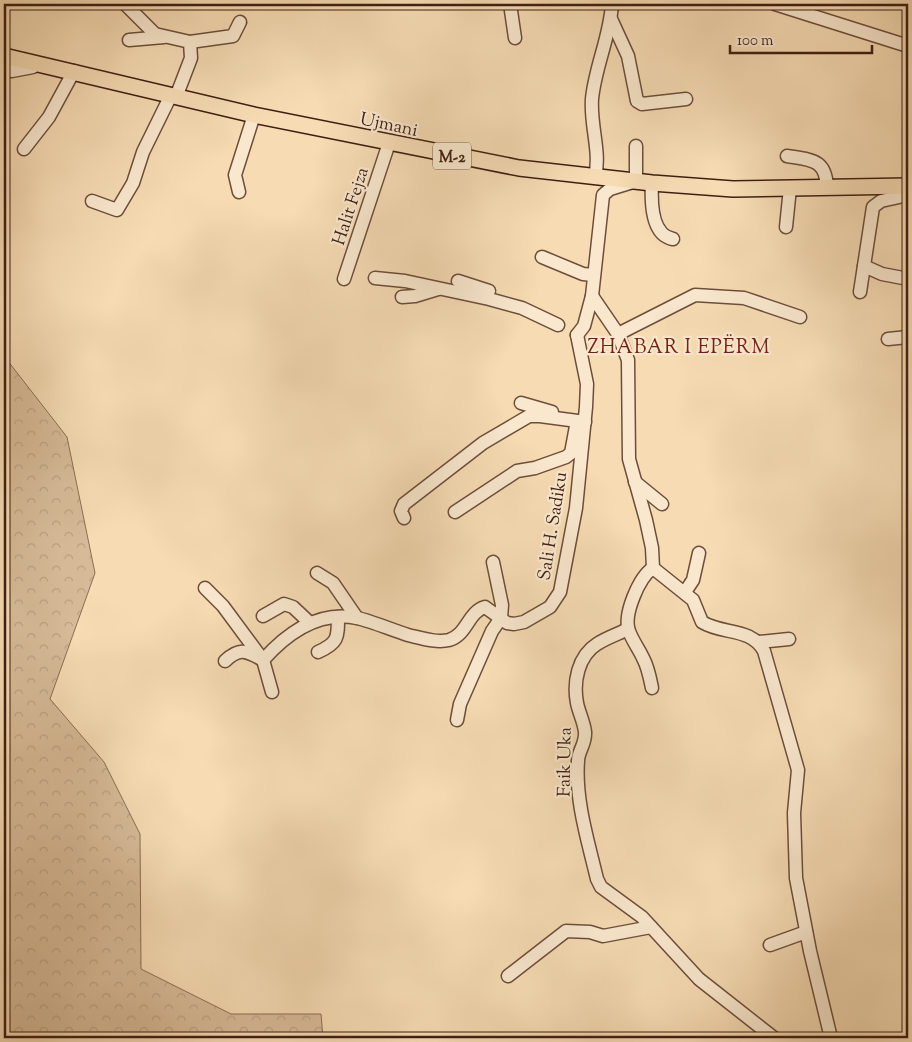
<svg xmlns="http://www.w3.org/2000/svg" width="912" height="1042" viewBox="0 0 912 1042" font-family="'Sorts Mill Goudy',serif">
<defs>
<pattern id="forest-crowns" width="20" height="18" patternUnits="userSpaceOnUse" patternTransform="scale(1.25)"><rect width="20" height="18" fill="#d7bb98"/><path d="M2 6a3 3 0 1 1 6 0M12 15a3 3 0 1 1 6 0" fill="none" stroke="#baa082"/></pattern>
</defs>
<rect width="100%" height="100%" fill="#f6dbb3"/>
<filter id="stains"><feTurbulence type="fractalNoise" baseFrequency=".004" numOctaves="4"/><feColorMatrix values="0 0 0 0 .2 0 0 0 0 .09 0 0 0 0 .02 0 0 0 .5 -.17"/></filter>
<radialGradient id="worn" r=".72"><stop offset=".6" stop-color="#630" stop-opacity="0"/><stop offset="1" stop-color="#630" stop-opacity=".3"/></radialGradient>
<polygon fill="url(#forest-crowns)" stroke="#8b6d56" points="4,356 67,437 95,573 50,699 104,762 140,834 141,969 231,1014 321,1014 323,1038 4,1038"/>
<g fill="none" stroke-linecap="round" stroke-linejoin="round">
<defs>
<g id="minor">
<polyline points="125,4 155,34 190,42 191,58 176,97"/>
<polyline points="510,4 515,38"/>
<polyline points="775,4 908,46"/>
<polyline points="611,19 628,56 637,101 642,104 686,99"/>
<polyline points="129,40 164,37"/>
<polyline points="190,42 233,36 240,22"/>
<polyline points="12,71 33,67 37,63"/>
<polyline points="24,149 49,117 74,71"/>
<path d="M787 156C812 160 826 159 827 188"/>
<path d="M595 177C601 151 590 126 592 99 595 67 610 37 612 4"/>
<path d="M652 183C651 201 651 235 673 239"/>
<polyline points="239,192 235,175 254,115"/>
<polyline points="92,201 117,210 133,183 143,152 171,95"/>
<polyline points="786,227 790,188"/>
<polyline points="542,257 583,274 593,275"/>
<polyline points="864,266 882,274 903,278"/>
<polyline points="375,278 405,281 489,299 522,308 558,325"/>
<polyline points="344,279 389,143"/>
<polyline points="458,281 489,291"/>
<polyline points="860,292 873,207 881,201 908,195"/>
<path d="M592 296 618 334 628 360 629 459 646 520 652 548 653 568 693 600 702 622C723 635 751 627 764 651L798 770 794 813 796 878 810 951 831 1038"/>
<polyline points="402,297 415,296 438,289"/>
<polyline points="618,334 695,295 744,298 800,317"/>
<polyline points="577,335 584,326 592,296 603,195 610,189 636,181 636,146"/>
<polyline points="888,339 908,337"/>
<polyline points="521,403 552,412"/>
<polyline points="635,482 662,504"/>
<polyline points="455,512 517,471 535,468 566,457 571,453 576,426"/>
<polyline points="404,518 401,511 404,504 483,443 529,416 540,416 585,422"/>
<polyline points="317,573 333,583 357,618"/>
<polyline points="205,588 223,606 263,660 272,692"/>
<polyline points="685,592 693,580 699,553"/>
<polyline points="263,616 284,604 293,607 310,623"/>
<path d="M628 629C618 634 606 638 597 644 578 656 573 682 577 703 579 713 584 722 585 732 586 744 578 751 578 761 575 800 588 841 597 879L601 887 642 917 699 979 774 1038"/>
<polyline points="759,642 789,639"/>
<path d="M318 652C338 643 338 638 338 617"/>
<path d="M225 661C240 647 246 651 263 660 287 633 318 610 357 618 371 621 392 630 408 635 421 638 436 643 449 640 467 635 468 612 485 607L507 623 514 624 524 622 550 607 560 592 576 508 586 407 587 384 577 335"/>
<path d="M652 688C650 678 648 667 643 658 639 649 632 640 629 631 623 615 639 577 653 568"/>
<polyline points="457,720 460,704 492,631 501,618 502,605 493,562"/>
<polyline points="770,945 806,932"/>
<polyline points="508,976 566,931 590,932 603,936 651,927"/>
</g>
<polyline id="major" points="4,56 254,115 519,168 652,183 733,189 908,186"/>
</defs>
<use href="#minor" stroke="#6d4e3b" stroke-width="15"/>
<use href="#major" stroke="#3f1f13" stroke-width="18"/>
<use href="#minor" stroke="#f9e8ce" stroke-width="12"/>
<use href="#major" stroke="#f6dbb3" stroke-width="15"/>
</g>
<g text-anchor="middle" stroke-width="4.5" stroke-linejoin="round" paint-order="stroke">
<rect fill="#f9e8ce" stroke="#775b4b" stroke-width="1" x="433" y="142.5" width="38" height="27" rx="4"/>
<g font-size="16" font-weight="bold" fill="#3f1f13">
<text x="452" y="162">M-2</text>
</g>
<g font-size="18" fill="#3f1f13" stroke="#f9e8ce">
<text transform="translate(389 124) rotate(12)" y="6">Ujmani</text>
<text transform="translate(350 206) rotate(-72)" y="6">Halit Fejza</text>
<text transform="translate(552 526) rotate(-81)" y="6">Sali H. Sadiku</text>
<text transform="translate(564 762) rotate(-89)" y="6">Faik Uka</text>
</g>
<g font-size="20" letter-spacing="1" fill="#7a1f14" stroke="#f9e8ce">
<text x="679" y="353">ZHABAR I EPËRM</text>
</g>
</g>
<rect width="912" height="1042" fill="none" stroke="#f6dbb3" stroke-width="20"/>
<rect x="5" y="5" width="902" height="1032" fill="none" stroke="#3f1f13" stroke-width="2.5"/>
<rect x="10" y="10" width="892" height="1022" fill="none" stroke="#3f1f13"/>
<path d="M730 45v8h142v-8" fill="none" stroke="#3f1f13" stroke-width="2.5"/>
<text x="737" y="45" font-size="15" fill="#3f1f13" stroke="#f9e8ce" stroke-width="4" paint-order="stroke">100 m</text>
<rect width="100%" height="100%" filter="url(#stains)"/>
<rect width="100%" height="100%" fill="url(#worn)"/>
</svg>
